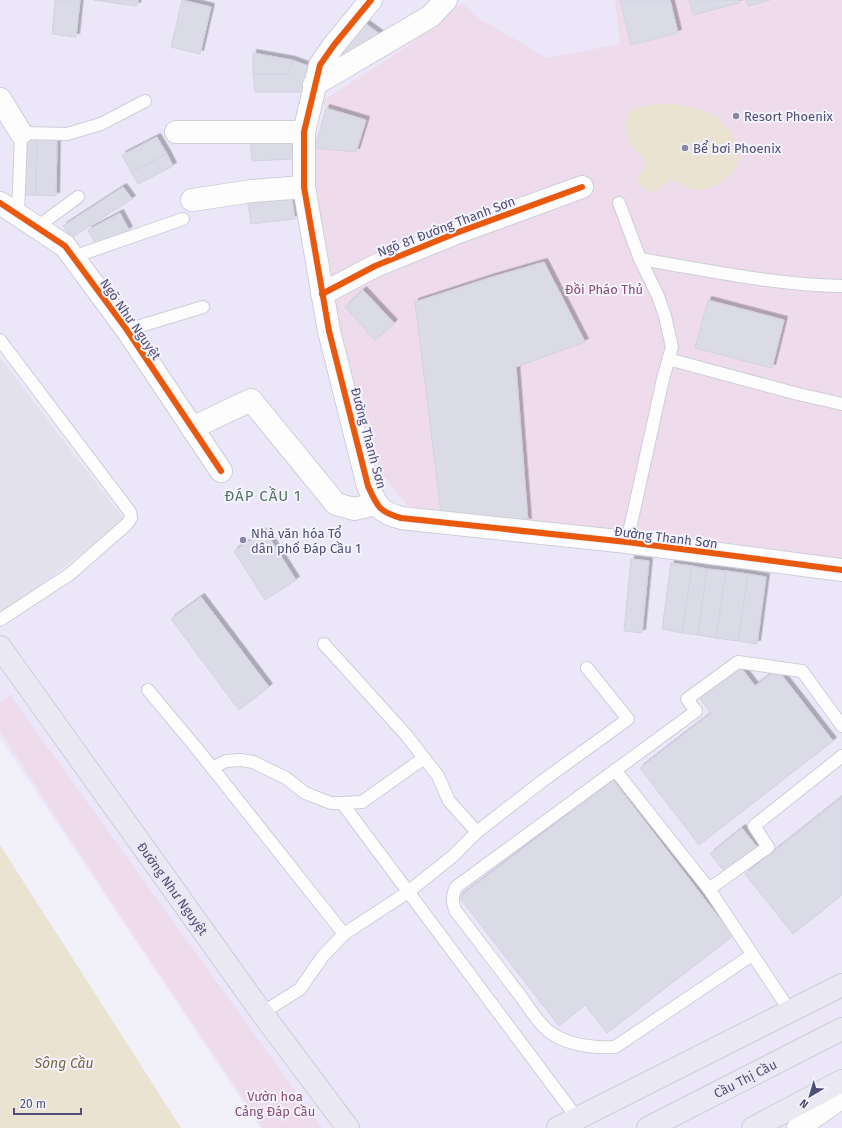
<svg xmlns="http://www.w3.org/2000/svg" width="842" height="1128" viewBox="0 0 842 1128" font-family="'Fira Sans',sans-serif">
<defs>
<filter id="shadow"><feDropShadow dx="3.5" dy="-3.5" stdDeviation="0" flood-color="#0004"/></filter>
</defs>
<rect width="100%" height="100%" fill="#f2f0f8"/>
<polygon fill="#ebe7f9" points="0,0 842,0 842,1128 260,1128 0,738"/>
<polygon fill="#e3e2ec" points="0,358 125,521 3,613 0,609"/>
<g fill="#eedbec">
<polygon points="615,0 842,0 842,559 661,533 428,511 407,505 382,474 358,399 334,303 328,250 321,234 311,188 315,148 355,152 366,120 326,108 322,101 398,53 462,3 480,19 547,58 620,44"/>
<polygon points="10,695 322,1128 263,1128 124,921 0,731 0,703"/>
</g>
<g fill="#eae3d1">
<path d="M655 104C674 104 697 105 714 115 723 120 739 143 739 153 741 173 716 190 698 190 687 189 680 182 670 180 665 183 662 188 658 190 650 195 639 188 638 180 638 171 649 167 642 157 639 154 638 152 635 151 626 139 621 120 632 109Z"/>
<polygon points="0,845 181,1128 0,1128"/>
</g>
<g fill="#dbdae7" stroke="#d3d2e1" filter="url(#shadow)">
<polygon points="55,0 80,0 76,37 52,34"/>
<polygon points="94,0 138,0 137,6"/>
<polygon points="182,0 211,7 200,54 171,47"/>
<polygon points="620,0 670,0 678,33 631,45"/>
<polygon points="689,0 739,0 739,3 693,15"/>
<polygon points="746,0 770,0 748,6"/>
<polygon points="358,18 385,38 338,68 326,60"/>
<polygon points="253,53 292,60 288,74 253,74"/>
<polygon points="292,60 311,67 305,92 255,92 253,74 288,74"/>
<polygon points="326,108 366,120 356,152 315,148"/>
<polygon points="23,135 37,135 36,195 22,195"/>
<polygon points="37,135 57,136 56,196 36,195"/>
<polygon points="291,136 293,159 252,161 250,138"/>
<polygon points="157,137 167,154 131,172 122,155"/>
<polygon points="167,154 173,166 138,184 131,172"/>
<polygon points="123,187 132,199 71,238 63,226"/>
<polygon points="291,193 295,219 251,224 247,198"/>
<polygon points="120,213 129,230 97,247 88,230"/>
<polygon points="544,262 585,342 516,367 528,522 441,514 415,302 492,277"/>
<polygon points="363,290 394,323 375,340 345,307"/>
<polygon points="708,300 784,320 772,368 695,348"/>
<polygon points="265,531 296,580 265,600 234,551"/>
<polygon points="631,559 649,561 642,633 624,631"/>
<polygon points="671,563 692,566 682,633 662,629"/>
<polygon points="692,566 707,569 698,635 682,633"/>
<polygon points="707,569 726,571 716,638 698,635"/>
<polygon points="726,571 748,574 738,641 716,638"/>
<polygon points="748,574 766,577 757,644 738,641"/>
<polygon points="201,597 269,687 239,710 171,619"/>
<polygon points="739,665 755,686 777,669 833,741 699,845 640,768 711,713 698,696"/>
<polygon points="613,780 733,936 607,1033 585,1005 559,1026 459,897"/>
<polygon points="842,797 842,895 793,934 745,874"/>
<polygon points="742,828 757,847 725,872 710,854"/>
</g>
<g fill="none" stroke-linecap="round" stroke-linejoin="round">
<defs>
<g id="service">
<polyline points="619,203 640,259 658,296 665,316 672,347 663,379 627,542"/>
<polyline points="18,215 21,133 67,134 101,124 145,101"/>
<polyline points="37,227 78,197"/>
<polyline points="73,257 183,219"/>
<path d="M640 259C707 270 774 285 842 286"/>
<polyline points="127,330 203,307"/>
<polyline points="0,340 130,512 131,518 127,524 70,574 0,620"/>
<polyline points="668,359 798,394 842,404"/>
<polyline points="324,644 407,736 438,776 449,801 477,832"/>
<polyline points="148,690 198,750 344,934"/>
<polyline points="212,768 226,761 241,760 253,762 286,778 305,793 331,803 342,803 362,802 424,758"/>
<polyline points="615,770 709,889"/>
<polyline points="342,803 577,1118"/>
<path d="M752 955 615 1047C593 1048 570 1046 551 1033 541 1027 529 1008 522 998 500 969 477 939 455 910 452 901 452 895 456 887L696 711 687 699 738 662 802 671 842 726"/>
<polyline points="790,1011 709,889 768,847 754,826 842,756"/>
<polyline points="262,1013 300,989 323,956 344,934 408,892 453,856 477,832 541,782 628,719 587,668"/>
</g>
<g id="minor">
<polyline points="314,85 431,16 446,0"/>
<polyline points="0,99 21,133"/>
<polyline points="176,132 304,132"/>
<polyline points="192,200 252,191 304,187"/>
<polyline points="0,203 65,246 127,330 221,471"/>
<polyline points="322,294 375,266 456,233 582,187"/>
<polyline points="192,428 251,400 336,504 354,509 376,504"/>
</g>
<g id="tertiary">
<path d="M371 0 334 45 320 65 304 132V187L329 331 368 486C377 506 379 512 401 518L627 542 842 570"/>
<polyline points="798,1128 842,1097"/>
</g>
<g id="primary">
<path id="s1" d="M0 647 262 1013 348 1128"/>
<polyline points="558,1128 842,985"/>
<path id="s2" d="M648 1128 842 1029"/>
<polyline points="753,1128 842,1081"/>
</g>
</defs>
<use href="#service" stroke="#ceced9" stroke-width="14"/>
<use href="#minor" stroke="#ceced9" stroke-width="24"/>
<use href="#tertiary" stroke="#ceced9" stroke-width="24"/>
<use href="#primary" stroke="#cdccd9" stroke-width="24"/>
<use href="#service" stroke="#fdfdfe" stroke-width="12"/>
<use href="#minor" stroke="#fdfdfe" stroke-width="22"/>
<use href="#tertiary" stroke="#fdfdfe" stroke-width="22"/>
<use href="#primary" stroke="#eae8f3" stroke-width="22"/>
<defs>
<g id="cycleway">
<path d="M371 0 334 45 320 65 304 132V187L329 331 368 486C377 506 379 512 401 518L627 542 842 570"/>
<polyline points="0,203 65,246 127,330 221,471"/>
<polyline points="322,294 375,266 456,233 582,187"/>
</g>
</defs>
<use href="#cycleway" stroke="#f5f3fe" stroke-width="8"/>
<use href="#cycleway" stroke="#e8590c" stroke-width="6"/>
</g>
<g fill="#8887a4" stroke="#f5f3fe" stroke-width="1.5">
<circle cx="736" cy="116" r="4"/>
<circle cx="685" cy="148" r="4"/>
<circle cx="243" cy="540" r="4"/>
</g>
<g text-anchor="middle" stroke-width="4" stroke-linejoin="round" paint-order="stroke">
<g font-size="13" fill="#4f4f77" stroke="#f5f3fe" text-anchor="start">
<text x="744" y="121">Resort Phoenix</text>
<text x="693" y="153">Bể bơi Phoenix</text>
<text x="251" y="538">Nhà văn hóa Tổ<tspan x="251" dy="15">dân phố Đáp Cầu 1</tspan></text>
</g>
<g font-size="13" fill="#4f4f77" stroke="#f5f3fe">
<text transform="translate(446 226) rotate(-21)" y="5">Ngõ 81 Đường Thanh Sơn</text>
<text transform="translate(131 319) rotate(55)" y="5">Ngõ Như Nguyệt</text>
<text transform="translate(369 438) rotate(75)" y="5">Đường Thanh Sơn</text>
<text transform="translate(666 537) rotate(7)" y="5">Đường Thanh Sơn</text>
<text dy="5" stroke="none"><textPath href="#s1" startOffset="297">Đường Như Nguyệt</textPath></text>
<text dy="5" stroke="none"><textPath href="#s2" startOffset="109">Cầu Thị Cầu</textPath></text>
</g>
<g font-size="13" fill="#894c75" stroke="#f5f3fe">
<text x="604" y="294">Đồi Pháo Thủ</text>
<text x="275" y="1101">Vườn hoa<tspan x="275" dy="15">Cảng Đáp Cầu</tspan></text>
</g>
<g font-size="14" font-style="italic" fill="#74693e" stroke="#f5f3fe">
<text x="64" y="1068">Sông Cầu</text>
</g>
<g font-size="15" letter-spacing="1" fill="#55775f" stroke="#f5f3fe">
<text x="263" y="501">ĐÁP CẦU 1</text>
</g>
</g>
<g transform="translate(810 1096) rotate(218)" stroke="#f5f3fe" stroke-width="3" paint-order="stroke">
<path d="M0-3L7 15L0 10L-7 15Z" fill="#4f4f77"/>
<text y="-6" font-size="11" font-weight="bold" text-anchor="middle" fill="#4f4f77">N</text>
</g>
<path d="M14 1108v6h67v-6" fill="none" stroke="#4f4f77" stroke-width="2"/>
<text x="20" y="1108" font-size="12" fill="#4f4f77" stroke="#f5f3fe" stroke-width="3" paint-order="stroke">20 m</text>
</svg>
